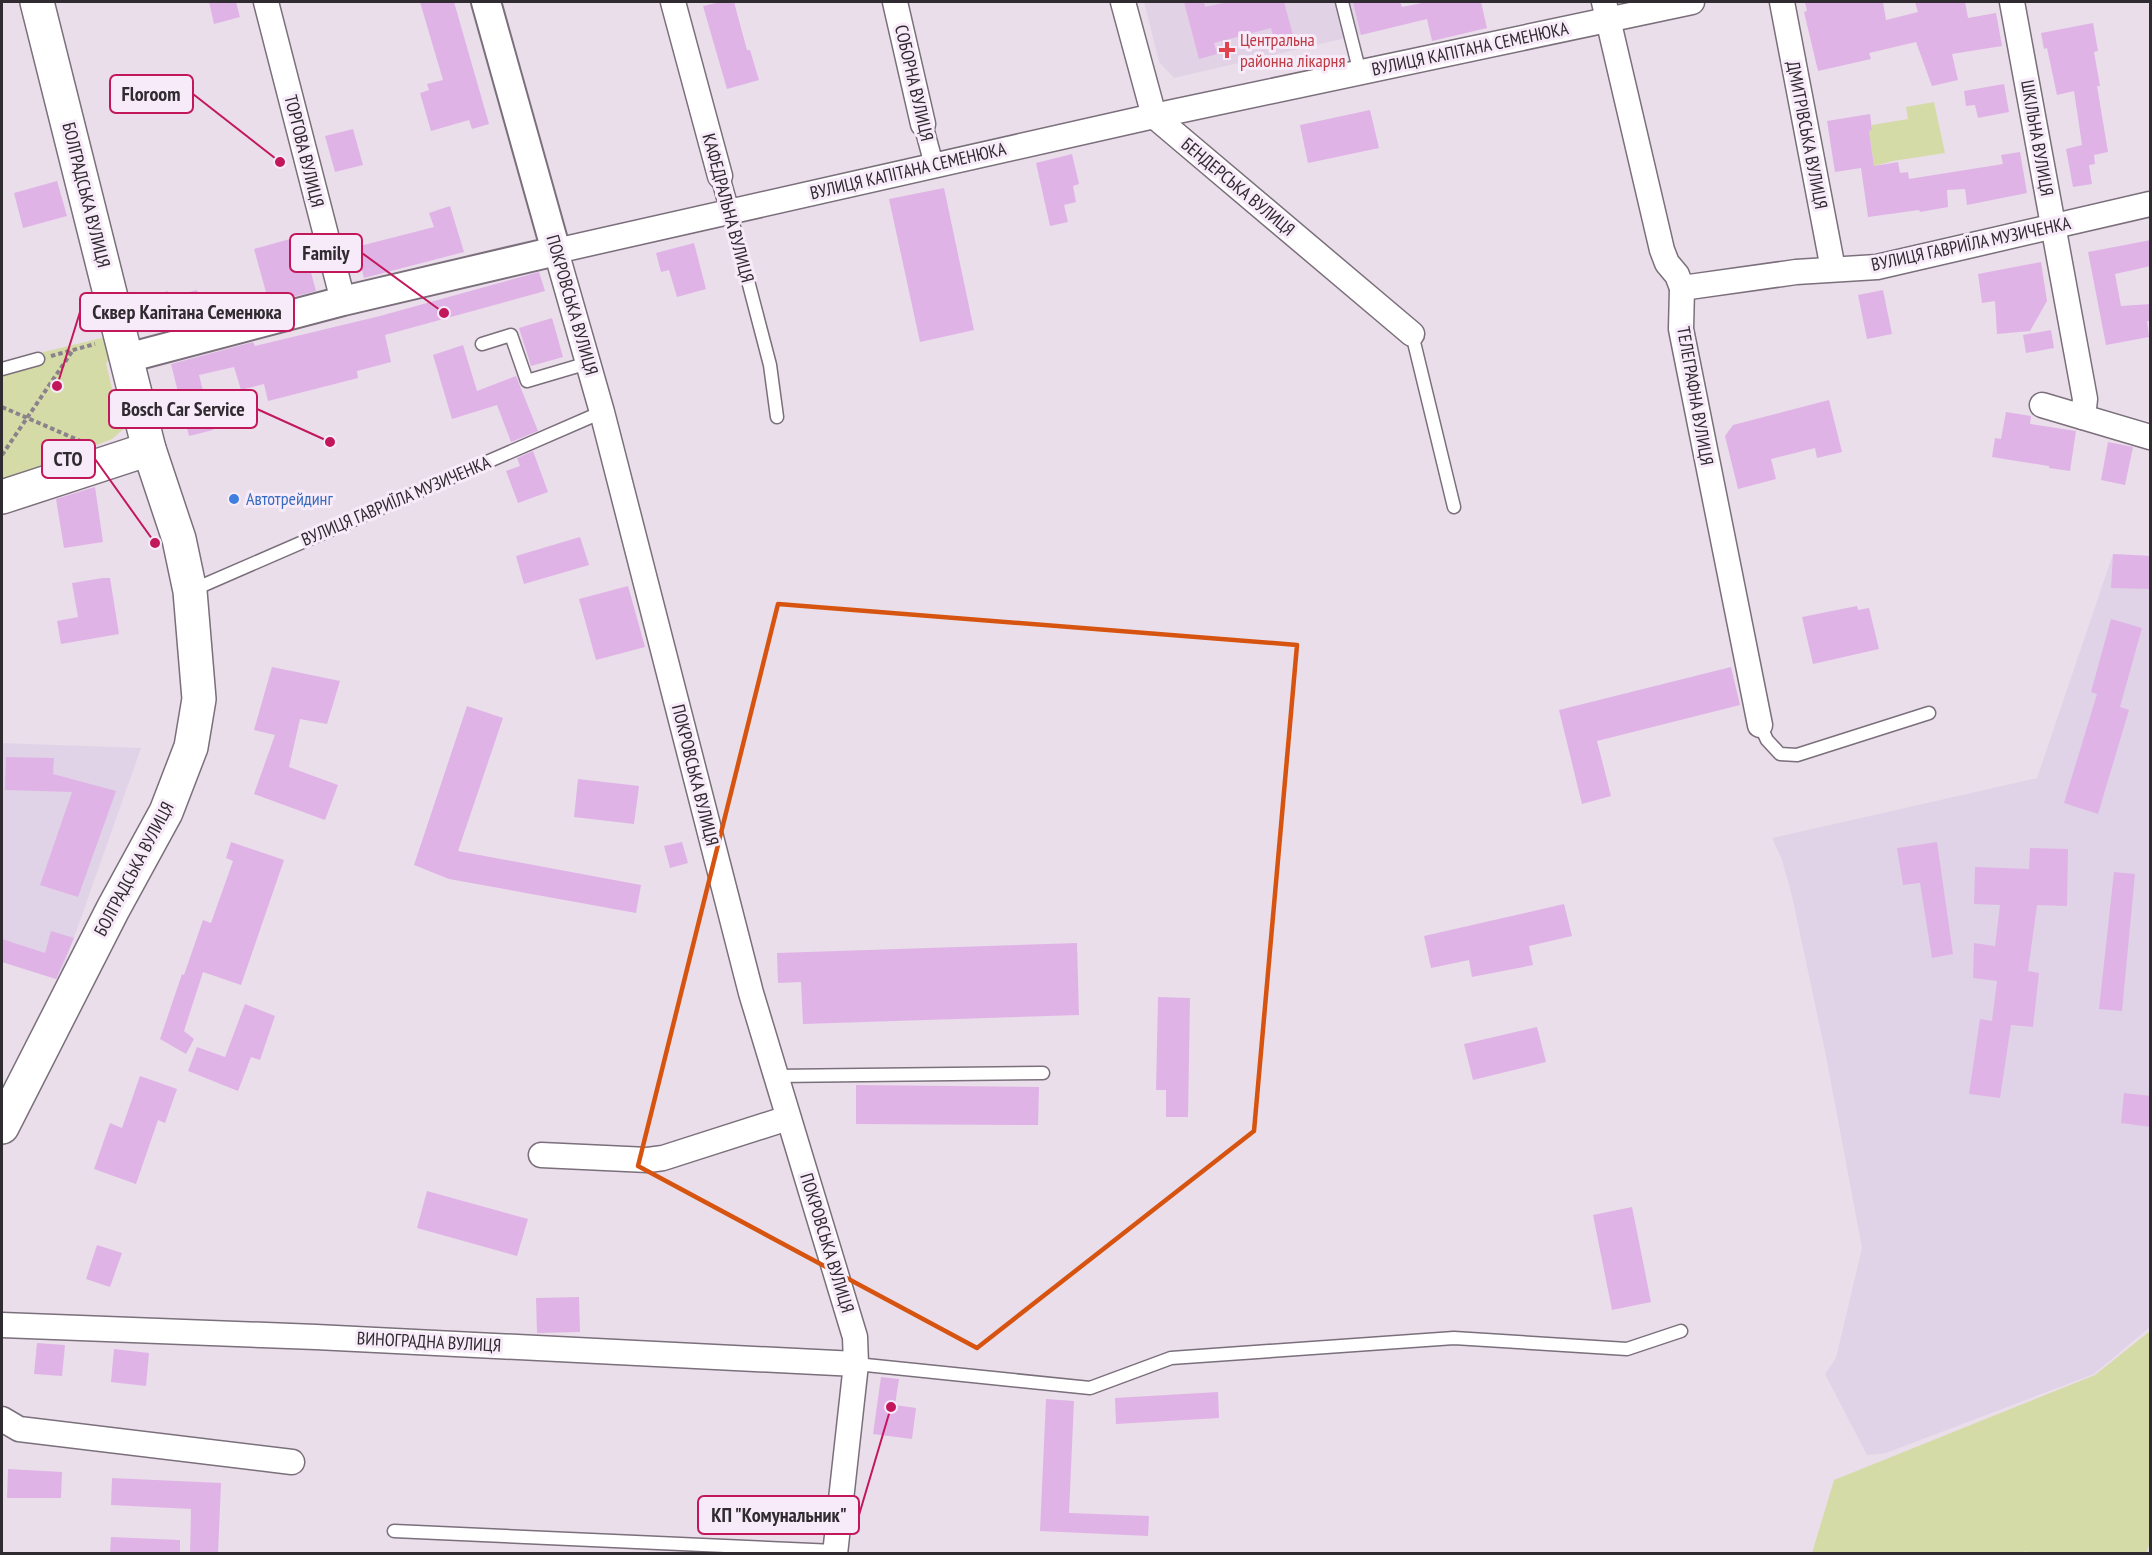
<svg xmlns="http://www.w3.org/2000/svg" width="2152" height="1555" viewBox="0 0 2152 1555" font-family="'PT Sans Narrow',sans-serif">
<rect width="100%" height="100%" fill="#eadeeb"/>
<polygon fill="#e2d2e5" points="1144,2 1400,2 1406,24 1174,78 1159,62"/>
<g fill="#e0d3e7">
<polygon points="2113,554 2150,556 2150,1327 2094,1374 1886,1453 1867,1455 1825,1374 1836,1358 1862,1248 1825,1051 1792,896 1782,860 1772,838 2037,778"/>
<polygon points="2,743 141,748 59,980 2,962"/>
</g>
<g fill="#d5dba7">
<polygon points="1934,102 1945,153 1893,161 1874,166 1869,131 1872,130 1872,125 1908,119 1906,107"/>
<polygon points="110,336 115,354 106,363 117,410 129,413 128,425 112,439 2,482 2,362"/>
<polygon points="2150,1331 2150,1544 2146,1553 2027,1554 2026,1550 2023,1554 1812,1553 1834,1480 2095,1375"/>
</g>
<g fill="#e0b3e6">
<polygon points="209,2 236,2 240,17 214,24"/>
<polygon points="420,2 454,2 489,124 472,129 469,120 431,131 420,93 429,90 427,84 443,80"/>
<polygon points="721,2 734,2 747,50 750,50 759,80 727,89 703,6"/>
<polygon points="1184,2 1204,2 1205,7 1228,2 1284,2 1293,35 1274,40 1271,28 1214,43 1217,54 1199,59"/>
<polygon points="1353,2 1400,2 1402,7 1427,2 1481,2 1487,28 1432,41 1427,19 1361,35"/>
<polygon points="1805,2 1883,2 1886,20 1918,12 1915,2 1965,2 1968,18 1996,13 2002,46 1952,54 1958,80 1932,86 1916,42 1869,53 1871,59 1818,71 1804,12 1807,11"/>
<polygon points="2093,23 2098,51 2094,52 2100,86 2097,86 2108,152 2094,155 2095,164 2089,165 2092,184 2073,187 2066,149 2082,145 2074,91 2057,95 2047,48 2044,49 2041,33"/>
<polygon points="2004,84 2009,112 1978,118 1975,105 1966,106 1964,91"/>
<polygon points="1370,110 1379,148 1308,163 1300,125"/>
<polygon points="1870,114 1872,130 1869,131 1874,166 1898,162 1900,173 1908,172 1909,179 2003,164 2001,155 2020,152 2027,193 1967,205 1965,189 1947,190 1948,207 1920,212 1919,210 1868,217 1861,168 1835,172 1827,121"/>
<polygon points="353,129 363,165 335,172 325,136"/>
<polygon points="1072,154 1079,184 1073,186 1076,202 1064,205 1068,222 1050,226 1036,163"/>
<polygon points="57,181 67,216 23,228 14,193"/>
<polygon points="944,188 974,330 920,342 889,199"/>
<polygon points="450,206 464,252 364,278 356,247 434,227 429,213"/>
<polygon points="301,236 316,291 269,303 254,249"/>
<polygon points="2151,240 2151,266 2115,274 2121,306 2151,304 2151,321 2147,321 2149,337 2106,345 2088,252"/>
<polygon points="694,243 706,289 677,297 669,270 661,272 656,253"/>
<polygon points="2041,262 2047,301 2030,331 1997,334 1995,301 1982,303 1978,274"/>
<polygon points="539,272 545,291 385,335 391,362 357,371 358,378 268,401 264,384 241,390 234,367 199,375 213,430 189,436 171,364 253,342 255,346 380,316"/>
<polygon points="197,290 199,297 212,294 216,309 154,325 147,297 168,291 169,297"/>
<polygon points="1883,290 1892,334 1867,339 1858,295"/>
<polygon points="552,318 563,357 531,366 519,328"/>
<polygon points="2051,330 2054,348 2026,353 2023,335"/>
<polygon points="463,345 477,391 516,376 538,431 511,442 497,405 452,419 433,355"/>
<polygon points="1829,400 1842,452 1817,458 1815,448 1771,459 1776,479 1738,489 1725,436 1733,425"/>
<polygon points="2006,412 2031,416 2030,424 2076,431 2070,471 2049,468 2049,466 1992,457 1995,438 2001,439"/>
<polygon points="2108,442 2133,447 2125,485 2101,480"/>
<polygon points="533,451 548,492 518,503 506,471 520,466 517,458"/>
<polygon points="95,487 103,542 64,548 56,499"/>
<polygon points="580,537 589,565 524,584 516,556"/>
<polygon points="2113,554 2151,556 2151,589 2111,588"/>
<polygon points="103,578 110,578 119,634 61,644 57,621 78,617 72,583"/>
<polygon points="628,586 645,647 596,660 579,599"/>
<polygon points="1857,606 1858,610 1869,608 1879,649 1813,664 1802,617"/>
<polygon points="2111,619 2142,628 2120,707 2129,710 2098,814 2064,803 2097,694 2091,692"/>
<polygon points="272,667 340,681 327,724 300,719 289,767 338,785 325,820 254,794 275,735 254,730"/>
<polygon points="1731,667 1740,705 1597,741 1611,796 1582,804 1559,710"/>
<polygon points="467,706 503,718 458,851 641,885 636,913 449,879 414,865"/>
<polygon points="6,757 54,758 53,774 116,791 78,897 40,885 72,792 5,790"/>
<polygon points="578,779 639,786 634,824 574,817"/>
<polygon points="231,842 284,860 241,985 203,972 184,1031 194,1039 186,1054 160,1039 182,974 184,975 203,920 211,923 233,861 226,858"/>
<polygon points="682,842 688,863 670,868 664,846"/>
<polygon points="1937,842 1953,954 1932,958 1920,883 1903,885 1897,848"/>
<polygon points="2030,848 2068,849 2067,906 2037,905 2028,971 2039,973 2033,1027 2011,1025 2000,1098 1969,1094 1980,1019 1992,1021 1997,981 1973,978 1974,943 1995,946 2000,905 1974,904 1975,867 2029,869"/>
<polygon points="2114,872 2135,874 2122,1011 2099,1009"/>
<polygon points="1564,904 1572,936 1529,946 1533,965 1472,977 1469,960 1431,968 1424,936"/>
<polygon points="51,931 74,938 56,979 2,962 2,939 45,953"/>
<polygon points="1077,943 1079,1015 803,1024 801,982 778,983 777,953"/>
<polygon points="1158,997 1190,998 1188,1117 1166,1117 1166,1090 1156,1090"/>
<polygon points="245,1004 275,1016 260,1060 251,1057 238,1091 188,1071 197,1047 225,1057"/>
<polygon points="1537,1027 1546,1062 1473,1080 1464,1044"/>
<polygon points="140,1076 177,1089 165,1123 158,1120 136,1184 94,1169 110,1123 122,1128"/>
<polygon points="856,1085 1039,1087 1038,1125 856,1124"/>
<polygon points="2124,1093 2151,1096 2151,1127 2121,1123"/>
<polygon points="427,1191 528,1219 517,1256 417,1228"/>
<polygon points="1632,1207 1651,1302 1612,1310 1593,1215"/>
<polygon points="97,1245 122,1253 110,1287 86,1279"/>
<polygon points="579,1297 580,1332 537,1333 536,1298"/>
<polygon points="37,1343 65,1345 62,1376 34,1374"/>
<polygon points="114,1349 149,1353 146,1386 111,1382"/>
<polygon points="881,1377 899,1379 895,1405 916,1408 912,1439 873,1434"/>
<polygon points="1218,1392 1219,1418 1116,1424 1115,1398"/>
<polygon points="1046,1399 1074,1401 1069,1513 1149,1516 1148,1536 1040,1531"/>
<polygon points="8,1469 62,1472 61,1498 7,1498"/>
<polygon points="112,1478 221,1483 218,1554 190,1554 191,1509 111,1505"/>
<polygon points="111,1537 180,1540 180,1554 110,1554"/>
</g>
<g fill="none" stroke-linecap="round" stroke-linejoin="round">
<defs>
<g id="service">
<polyline points="1342,2 1360,73"/>
<polyline points="730,212 770,365 777,417"/>
<polyline points="1412,334 1454,507"/>
<polyline points="482,344 511,335 527,381 588,363"/>
<polyline points="2,369 38,359"/>
<polyline points="190,591 602,412"/>
<polyline points="1760,725 1767,740 1780,754 1797,755 1929,713"/>
<polyline points="775,1076 1043,1073"/>
<polyline points="856,1364 1090,1388 1171,1358 1454,1338 1627,1349 1681,1331"/>
<polyline points="394,1531 835,1551"/>
</g>
<g id="pedestrian">
<polyline points="923,124 934,165"/>
<polyline points="720,176 730,212"/>
</g>
<g id="minor">
<polyline points="266,2 343,301"/>
<polyline points="673,2 720,176"/>
<polyline points="895,2 923,124"/>
<polyline points="1123,2 1154,116 1412,334"/>
<polyline points="1604,2 1662,250 1667,263 1677,275 1682,288 1681,329 1760,725"/>
<polyline points="1782,2 1833,269"/>
<polyline points="2012,2 2085,399 2083,417"/>
<polyline points="1682,288 1796,272 1877,267 2150,204"/>
<polyline points="2042,405 2150,437"/>
<polyline points="541,1155 648,1160 663,1158 788,1118"/>
<polyline points="2,1325 316,1337 856,1364"/>
<polyline points="2,1419 19,1429 292,1462"/>
<polyline points="835,1554 856,1364 855,1337 751,993 602,412 556,251 1154,116 1692,2"/>
</g>
<polyline id="tertiary" points="127,358 343,301 556,251 486,2"/>
<g id="secondary">
<polyline points="2,497 149,449"/>
<polyline points="2,1127 113,909 166,812 191,747 199,699 190,591 179,539 149,449 37,2"/>
</g>
</defs>
<use href="#service" stroke="#7a6f7b" stroke-width="15"/>
<use href="#pedestrian" stroke="#7a6f7b" stroke-width="21"/>
<use href="#minor" stroke="#7a6f7b" stroke-width="27"/>
<use href="#tertiary" stroke="#7a6f7b" stroke-width="32"/>
<use href="#secondary" stroke="#7a6f7b" stroke-width="36"/>
<g stroke="#8b828b" stroke-width="4" stroke-dasharray="4.5 3" stroke-linecap="butt">
<polyline points="51,356 95,344"/>
<polyline points="2,407 85,443"/>
<polyline points="2,455 73,350"/>
</g>
<use href="#service" stroke="#fff" stroke-width="12"/>
<use href="#pedestrian" stroke="#fff" stroke-width="18"/>
<use href="#minor" stroke="#fff" stroke-width="24"/>
<use href="#tertiary" stroke="#fff" stroke-width="28"/>
<use href="#secondary" stroke="#fff" stroke-width="33"/>
</g>
<path fill="none" stroke="#d65410" stroke-width="4.5" stroke-linejoin="round" d="M778 604 1297 645 1254 1131 977 1348 638 1166Z"/>
<path fill="#e0444e" stroke="#f7ebf9" stroke-width="2" d="M1224 41h6v6h6v6h-6v6h-6v-6h-6v-6h6z"/>
<circle fill="#3f7fe0" stroke="#f7ebf9" stroke-width="2" cx="234" cy="499" r="6"/>
<g text-anchor="middle" stroke-width="6" stroke-linejoin="round" paint-order="stroke">
<g font-size="18" fill="#be3a42" stroke="#f7ebf9" text-anchor="start">
<text x="1240" y="46">Центральна<tspan x="1240" dy="21">районна лікарня</tspan></text>
</g>
<g font-size="18" fill="#302b30" stroke="#f7ebf9">
<text transform="translate(1470 49) rotate(-12)" y="6">ВУЛИЦЯ КАПІТАНА СЕМЕНЮКА</text>
<text transform="translate(914 83) rotate(77)" y="6">СОБОРНА ВУЛИЦЯ</text>
<text transform="translate(1807 135) rotate(79)" y="6">ДМИТРІВСЬКА ВУЛИЦЯ</text>
<text transform="translate(2037 138) rotate(80)" y="6">ШКІЛЬНА ВУЛИЦЯ</text>
<text transform="translate(304 151) rotate(76)" y="6">ТОРГОВА ВУЛИЦЯ</text>
<text transform="translate(908 171) rotate(-13)" y="6">ВУЛИЦЯ КАПІТАНА СЕМЕНЮКА</text>
<text transform="translate(1238 187) rotate(40)" y="6">БЕНДЕРСЬКА ВУЛИЦЯ</text>
<text transform="translate(86 195) rotate(76)" y="6">БОЛГРАДСЬКА ВУЛИЦЯ</text>
<text transform="translate(728 208) rotate(75)" y="6">КАФЕДРАЛЬНА ВУЛИЦЯ</text>
<text transform="translate(1971 244) rotate(-12)" y="6">ВУЛИЦЯ ГАВРИЇЛА МУЗИЧЕНКА</text>
<text transform="translate(572 305) rotate(74)" y="6">ПОКРОВСЬКА ВУЛИЦЯ</text>
<text transform="translate(1695 396) rotate(80)" y="6">ТЕЛЕГРАФНА ВУЛИЦЯ</text>
<text transform="translate(396 501) rotate(-23)" y="6">ВУЛИЦЯ ГАВРИЇЛА МУЗИЧЕНКА</text>
<text transform="translate(695 775) rotate(76)" y="6">ПОКРОВСЬКА ВУЛИЦЯ</text>
<text transform="translate(134 869) rotate(-62)" y="6">БОЛГРАДСЬКА ВУЛИЦЯ</text>
<text transform="translate(827 1243) rotate(73)" y="6">ПОКРОВСЬКА ВУЛИЦЯ</text>
<text transform="translate(429 1342) rotate(3)" y="6">ВИНОГРАДНА ВУЛИЦЯ</text>
</g>
<g font-size="18" fill="#366cbe" stroke="#f7ebf9" text-anchor="start">
<text x="246" y="505">Автотрейдинг</text>
</g>
</g>
<path fill="none" stroke="#c2185b" stroke-width="2" d="M280 162L193 94M444 313L362 253M57 386L80 312M330 442L257 409M155 543L95 459M891 1407L859 1515"/>
<g fill="#c2185b" stroke="#f7ebf9" stroke-width="2">
<circle cx="280" cy="162" r="6"/>
<circle cx="444" cy="313" r="6"/>
<circle cx="57" cy="386" r="6"/>
<circle cx="330" cy="442" r="6"/>
<circle cx="155" cy="543" r="6"/>
<circle cx="891" cy="1407" r="6"/>
</g>
<g fill="#f7ebf9" stroke="#c2185b" stroke-width="2">
<rect x="110" y="75" width="83" height="38" rx="6"/>
<rect x="290" y="234" width="72" height="38" rx="6"/>
<rect x="80" y="293" width="214" height="38" rx="6"/>
<rect x="109" y="390" width="148" height="38" rx="6"/>
<rect x="42" y="440" width="53" height="38" rx="6"/>
<rect x="698" y="1496" width="161" height="38" rx="6"/>
</g>
<g font-size="20" text-anchor="middle" font-weight="bold" fill="#302b30">
<text x="151" y="101">Floroom</text>
<text x="326" y="260">Family</text>
<text x="187" y="319">Сквер Капітана Семенюка</text>
<text x="183" y="416">Bosch Car Service</text>
<text x="68" y="466">СТО</text>
<text x="779" y="1522">КП "Комунальник"</text>
</g>
<rect width="2152" height="1555" fill="none" stroke="#302b30" stroke-width="6"/>
</svg>
